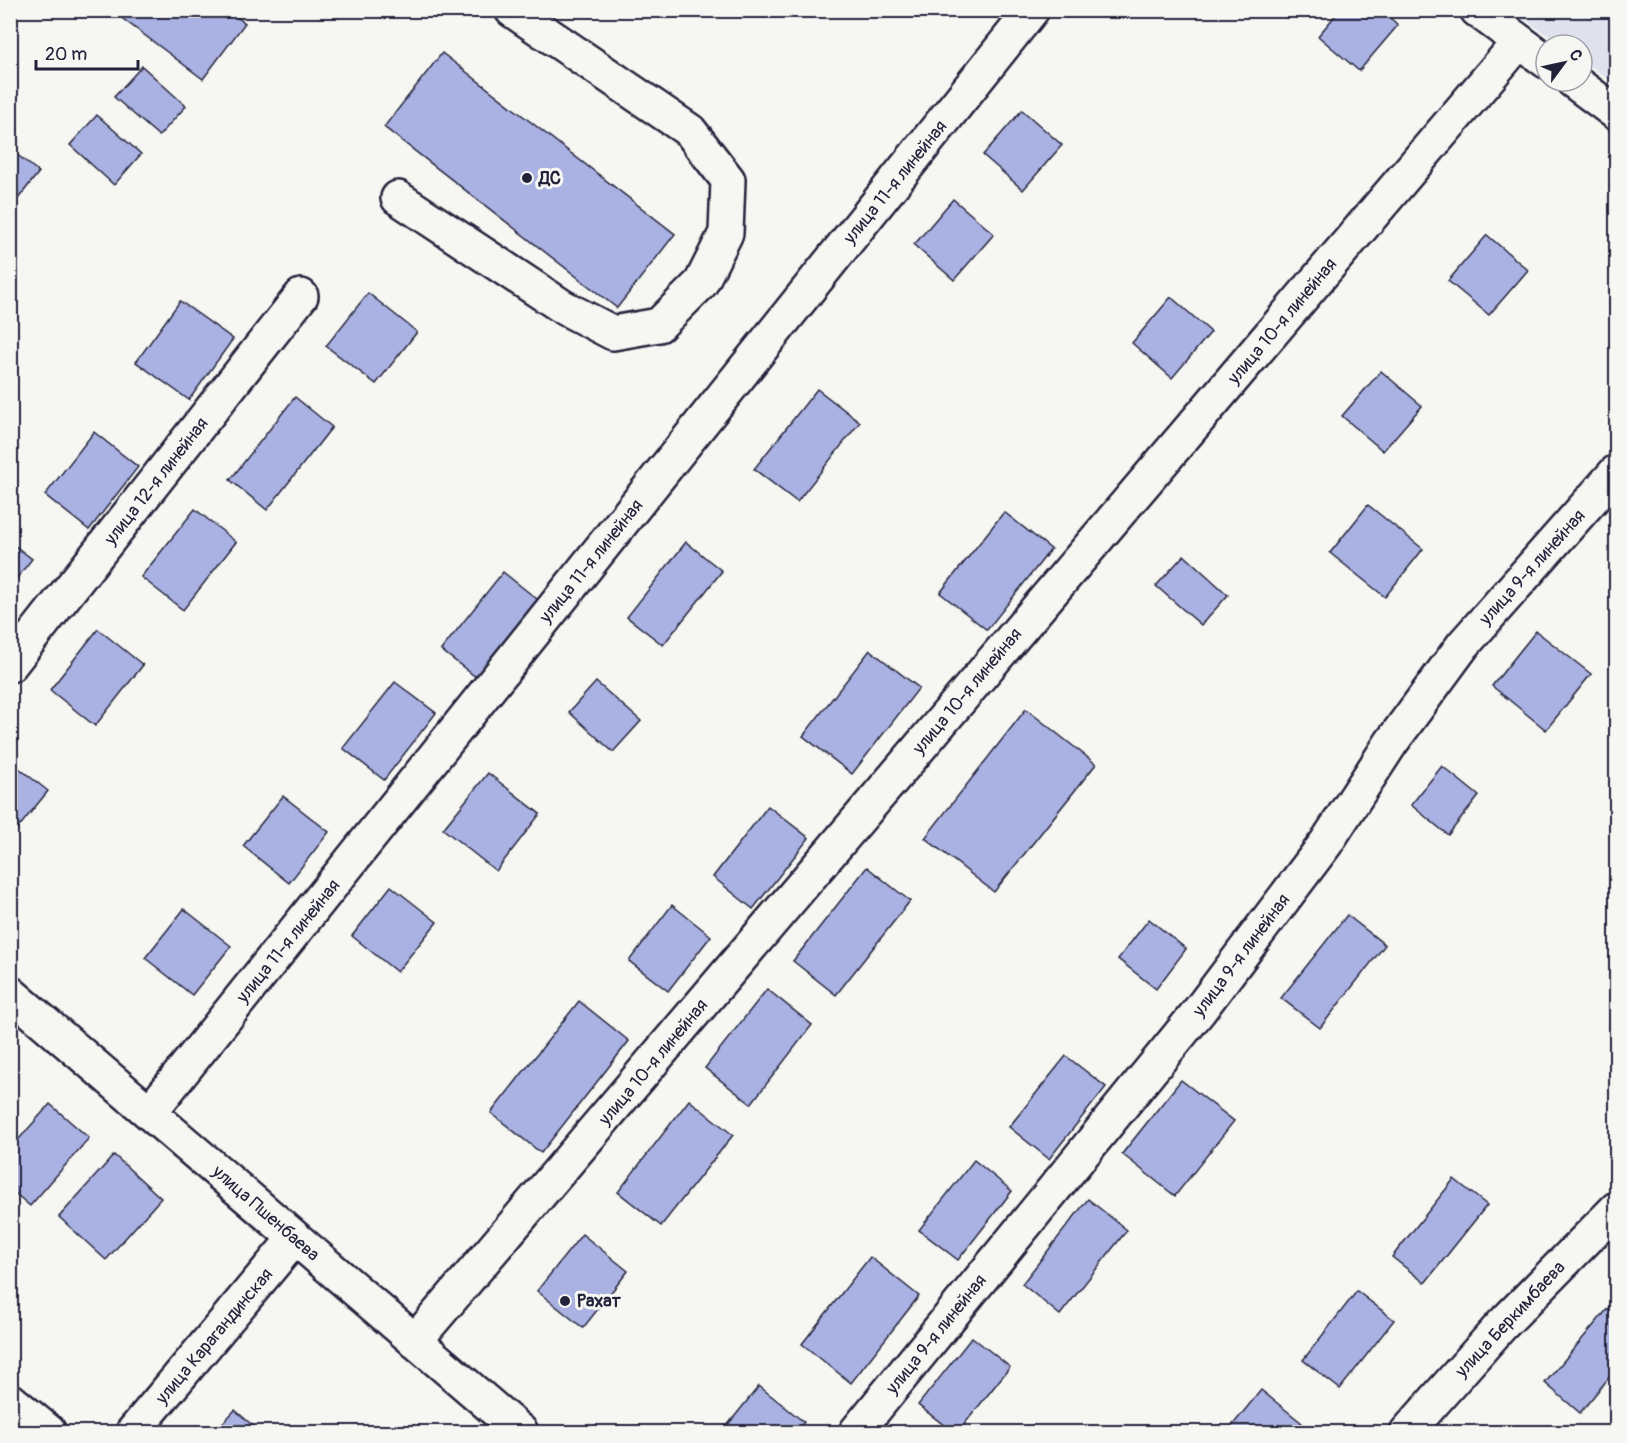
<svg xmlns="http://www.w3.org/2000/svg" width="1627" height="1443" viewBox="0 0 1627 1443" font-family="Pangolin,sans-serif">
<rect width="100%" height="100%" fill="#f6f6f2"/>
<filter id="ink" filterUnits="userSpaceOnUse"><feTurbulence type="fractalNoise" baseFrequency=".0167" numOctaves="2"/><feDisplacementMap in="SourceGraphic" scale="12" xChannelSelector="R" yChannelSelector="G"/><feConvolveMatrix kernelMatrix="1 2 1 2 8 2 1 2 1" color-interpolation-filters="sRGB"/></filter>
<g filter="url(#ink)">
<polygon fill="#dfe2ed" points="1513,11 1616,11 1616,85 1582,60 1582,45 1561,45"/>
<g fill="#a9b2e2" stroke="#22223b" stroke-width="1.5">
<polygon points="111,10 227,10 245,23 203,79"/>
<polygon points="1340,10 1381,10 1398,25 1359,71 1318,36"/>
<polygon points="442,53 675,234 617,308 384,127"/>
<polygon points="142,66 186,106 159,136 114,97"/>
<polygon points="1022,110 1062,145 1023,190 983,155"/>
<polygon points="97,115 141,154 114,185 70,145"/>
<polygon points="10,149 39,172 10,209"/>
<polygon points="953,199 994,234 954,280 914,245"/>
<polygon points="1487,235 1528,270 1489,315 1448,281"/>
<polygon points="368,293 417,332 376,384 326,346"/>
<polygon points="1171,297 1211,332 1172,378 1132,343"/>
<polygon points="180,301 233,339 189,400 136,362"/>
<polygon points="1381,371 1422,406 1383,451 1342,416"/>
<polygon points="817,389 860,422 797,502 754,469"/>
<polygon points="295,397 332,427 267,510 230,480"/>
<polygon points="94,432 138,467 89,530 45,495"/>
<polygon points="1368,505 1423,549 1385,597 1330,553"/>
<polygon points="195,509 236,542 183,610 141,577"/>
<polygon points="1004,512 1051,549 987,630 940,593"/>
<polygon points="10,542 32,559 10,587"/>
<polygon points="686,542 722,571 663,645 627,617"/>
<polygon points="1184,555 1228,595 1201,625 1156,586"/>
<polygon points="503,572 542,603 481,681 441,650"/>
<polygon points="98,629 143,665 95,726 50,690"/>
<polygon points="1536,631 1591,674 1546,730 1492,686"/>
<polygon points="870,650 919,688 852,774 803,736"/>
<polygon points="395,682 436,713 384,780 343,748"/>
<polygon points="596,682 641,721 613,752 569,712"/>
<polygon points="1026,709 1096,764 994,892 925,838"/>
<polygon points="10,761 48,791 10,838"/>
<polygon points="1442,766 1479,796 1448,835 1411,805"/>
<polygon points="488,773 540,814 496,871 443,829"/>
<polygon points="283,796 329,832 289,883 243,846"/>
<polygon points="768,806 809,838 753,909 713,877"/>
<polygon points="867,867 910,901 836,995 793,961"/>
<polygon points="391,886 437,922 397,972 352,936"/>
<polygon points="672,905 711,936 668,991 629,961"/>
<polygon points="184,909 231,946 192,995 145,958"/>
<polygon points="1347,915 1385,945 1320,1028 1281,998"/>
<polygon points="1149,919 1186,949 1156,989 1118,959"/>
<polygon points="767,989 812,1025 751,1104 705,1068"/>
<polygon points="579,1001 629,1041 541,1153 491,1113"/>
<polygon points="1066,1056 1106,1087 1049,1159 1009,1127"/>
<polygon points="1181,1080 1234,1121 1175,1196 1122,1154"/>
<polygon points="689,1100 733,1135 661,1226 618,1192"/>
<polygon points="50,1104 89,1138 30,1206 10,1189 10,1149"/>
<polygon points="114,1155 161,1198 106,1260 59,1217"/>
<polygon points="974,1160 1012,1191 958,1260 919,1230"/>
<polygon points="1454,1179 1487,1205 1425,1283 1392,1257"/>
<polygon points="1088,1199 1127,1230 1060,1315 1022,1284"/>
<polygon points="582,1234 628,1271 583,1328 537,1291"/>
<polygon points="870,1257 919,1296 851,1383 802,1344"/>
<polygon points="1357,1291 1394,1320 1340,1389 1303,1360"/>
<polygon points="1615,1300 1616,1369 1580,1413 1545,1383"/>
<polygon points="972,1337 1010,1367 958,1432 953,1432 918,1405"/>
<polygon points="759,1386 804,1422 796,1432 722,1432"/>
<polygon points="1261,1390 1302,1423 1295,1432 1227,1432"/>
<polygon points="235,1410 260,1432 214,1432"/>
</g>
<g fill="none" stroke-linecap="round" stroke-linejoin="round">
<defs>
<g id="minor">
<polyline points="1477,10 1546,61"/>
<polyline points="1573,81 1616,113"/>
<polyline points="398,198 563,307 613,333 659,325 701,283 726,233 728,180 690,131 512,10"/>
<polyline points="10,665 301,296"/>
<polyline points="10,993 521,1432"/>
<polyline points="150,1112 1032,10"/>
<polyline points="415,1341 1519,42"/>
<polyline points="10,1400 49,1432"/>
<polyline points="133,1432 294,1239"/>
<polyline points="856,1432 1199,1011 1326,843 1391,743 1463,645 1616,472"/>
<polyline points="1407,1432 1500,1327 1616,1209"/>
</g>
</defs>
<use href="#minor" stroke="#22223b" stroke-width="38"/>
<use href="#minor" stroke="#f6f6f2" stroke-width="33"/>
</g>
</g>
<g fill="#22223b" stroke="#f6f6f2" stroke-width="2">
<circle cx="527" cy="178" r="6"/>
<circle cx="565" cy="1301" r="6"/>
</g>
<g text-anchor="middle" stroke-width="6" stroke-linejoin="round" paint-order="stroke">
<g font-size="18" font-weight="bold" fill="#22223b" stroke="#f6f6f2" text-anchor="start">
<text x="539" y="184">ДС</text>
<text x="577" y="1307">Рахат</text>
</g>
<g font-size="18" fill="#22223b" stroke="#f6f6f2">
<text transform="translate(895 182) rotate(-51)" y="6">улица 11-я линейная</text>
<text transform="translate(1282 321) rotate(-50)" y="6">улица 10-я линейная</text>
<text transform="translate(156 481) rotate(-52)" y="6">улица 12-я линейная</text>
<text transform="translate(591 561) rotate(-51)" y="6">улица 11-я линейная</text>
<text transform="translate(1532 567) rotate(-48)" y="6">улица 9-я линейная</text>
<text transform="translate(967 691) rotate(-50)" y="6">улица 10-я линейная</text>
<text transform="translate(288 941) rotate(-51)" y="6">улица 11-я линейная</text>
<text transform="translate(1241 955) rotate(-53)" y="6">улица 9-я линейная</text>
<text transform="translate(653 1062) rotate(-50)" y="6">улица 10-я линейная</text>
<text transform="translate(266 1213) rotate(41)" y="6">улица Пшенбаева</text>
<text transform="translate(1510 1319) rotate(-47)" y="6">улица Беркимбаева</text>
<text transform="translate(936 1334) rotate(-51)" y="6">улица 9-я линейная</text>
<text transform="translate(214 1336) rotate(-50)" y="6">улица Карагандинская</text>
</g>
</g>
<rect width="1627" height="1443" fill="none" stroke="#f6f6f2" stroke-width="36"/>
<rect x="18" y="18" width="1591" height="1407" fill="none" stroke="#22223b" stroke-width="2" filter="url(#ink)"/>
<g transform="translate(1564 63) rotate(57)"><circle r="28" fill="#f6f6f2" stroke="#a1a1a9" stroke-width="1.5"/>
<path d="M0-4.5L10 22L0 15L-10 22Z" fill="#22223b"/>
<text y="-9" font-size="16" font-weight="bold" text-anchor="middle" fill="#22223b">С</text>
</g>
<path d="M36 60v9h102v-9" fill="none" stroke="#22223b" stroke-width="3"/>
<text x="45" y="60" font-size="18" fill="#22223b" stroke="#f6f6f2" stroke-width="4.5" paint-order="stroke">20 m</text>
</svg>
